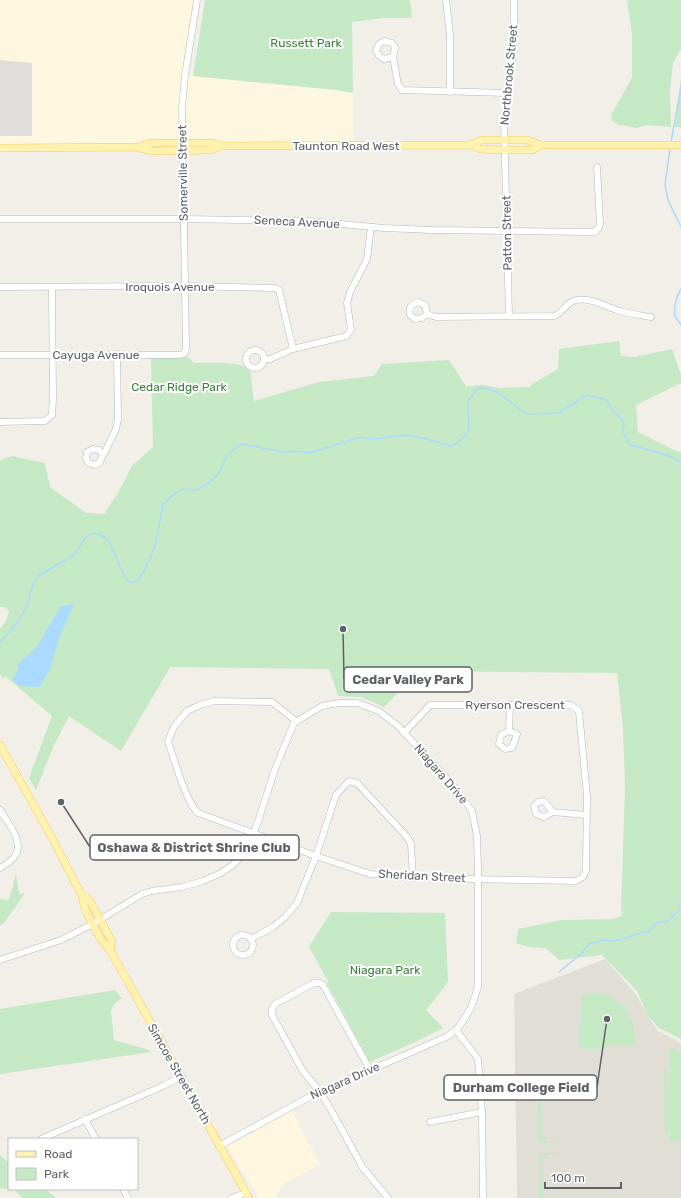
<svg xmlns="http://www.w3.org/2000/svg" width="681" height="1198" viewBox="0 0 681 1198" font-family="Rubik,sans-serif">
<rect width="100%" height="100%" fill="#f1efe8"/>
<g fill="#fef7e0">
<polygon points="0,0 197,0 185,75 336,90 353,93 353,144 195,150 0,148"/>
<polygon points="292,1111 320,1164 283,1185 275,1198 259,1198 226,1145"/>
</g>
<polygon fill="#e0deda" points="0,60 32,63 32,136 0,136"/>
<polygon fill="#e1ded6" points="605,959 635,993 648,1016 658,1031 681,1043 681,1198 517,1198 514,994"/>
<g fill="#c5e8c5">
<polygon points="205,0 410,0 412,18 383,18 352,22 353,93 336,90 193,76"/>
<polygon points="627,0 681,0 681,49 673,63 670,90 671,127 647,125 637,128 619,125 611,120 612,113 632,78 632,33"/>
<polygon points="681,77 681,127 673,127 676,119"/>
<path d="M619 341 621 356 635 357 672 349 681 375V383L636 405 638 432 674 450 681 452V1039L659 1028 648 1016 637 991 602 955 559 960 546 948 529 947 516 943 518 929 562 920 614 919 624 915 621 914 625 785 623 728 617 673 420 671 384 707 361 697 338 696 329 669 170 667 121 751 69 716 54 745 36 790 29 778 52 716 5 676 4 679 0 675V629L6 621 9 611 4 607H0V461L3 459 12 456 45 463 50 487 86 513 104 514 118 493 132 466 153 447 151 358H181L188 357 194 363C209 363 237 361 250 369L254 401 319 382 374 376 382 364 449 360 467 388V386L483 385 499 388 530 387 532 384 558 369 559 349Z"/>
<polygon points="16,874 19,894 25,893 4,923 0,925 0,899 9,900"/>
<polygon points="331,912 445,913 448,982 426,1010 443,1028 417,1041 370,1062 327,983 328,981 309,947"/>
<polygon points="115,990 122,998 114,1004 111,1011 114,1040 149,1050 151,1052 0,1074 0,1009"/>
<path d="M590 993C621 993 636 1016 635 1045L608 1046 605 1049H583L579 1046V1025L582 1021V995Z"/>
<polygon points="669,1047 681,1051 681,1142 670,1142"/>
<polygon points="664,1069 668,1069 669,1133 665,1133"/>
<polygon points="544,1074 556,1074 558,1076 558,1079 557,1080 556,1075 545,1076 545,1079 540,1080 542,1137 546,1137 546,1142 558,1141 558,1137 559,1141 557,1142 540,1143 538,1141 538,1082 539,1077"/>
<polygon points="541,1153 557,1153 559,1155 558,1158 558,1154 546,1155 546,1159 542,1159 543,1198 539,1198 539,1154"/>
<polygon points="0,1155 9,1163 9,1189 45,1189 56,1198 23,1198 14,1190 0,1188"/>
</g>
<polygon fill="#aadaff" points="74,604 59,638 51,667 40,687 19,686 13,679 19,668 17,665 37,647 61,606"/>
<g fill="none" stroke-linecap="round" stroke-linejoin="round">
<g stroke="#aadaff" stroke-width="1.5">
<polyline points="671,142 681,87"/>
<polyline points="670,148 665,185 668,200 681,227"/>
<path d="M681 289C677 295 673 309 675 316 677 319 679 322 681 325"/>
<path d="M0 642 18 622 26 608 33 585 38 576 74 555 86 537 91 533C97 534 104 535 108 540 114 547 121 579 131 582 132 582 136 581 137 581L142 575 155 547 163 505 172 496 182 489 197 490 209 483 219 473 228 454 242 444 284 452 296 451 310 453 361 437 373 439 406 435 423 438 452 446C478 431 466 425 468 401L478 388C494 385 511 403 523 412L528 414 559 413 576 402 580 398 587 395 607 400 613 412 620 417 624 424 623 431 630 445 664 454 681 462"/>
<polyline points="559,972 582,953 589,944 603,940 615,941 651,930 656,923 668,921 681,908"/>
</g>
<defs>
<g id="minor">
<polyline points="446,0 450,35 450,92"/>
<polyline points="393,57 395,48 392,43 384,41 379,44 376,50 379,56 384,59 393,57 398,84 402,90 507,93"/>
<polyline points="0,219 184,219 309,221 384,228 432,230 594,232 598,229 600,224 597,167"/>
<polyline points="0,287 178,286 275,288 279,290 293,349"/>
<path d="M427 314 422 318 415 319 410 315C408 308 411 304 418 302L425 305 427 314 436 317 554 316C562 313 565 306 571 302 585 294 606 307 620 311 630 314 640 315 651 317"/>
<polyline points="509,316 504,120 512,63 514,41 514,0"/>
<circle cx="255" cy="359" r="9"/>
<path d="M0 355H179C184 355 186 352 186 347L182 107 185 75 197 0"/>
<polyline points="264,359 270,359 293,349 346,336 351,330 347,303 350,292 367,259 371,227"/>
<polyline points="0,422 45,421 52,415 53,399 52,287"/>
<polyline points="103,455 100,462 96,465 88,463 86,458 87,452 93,449 99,450 103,455 104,454 116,429 118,419 117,354"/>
<path d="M296 721 272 702 214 701 200 705 187 711 174 727 168 741C174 759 186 802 198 813L316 856 370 874 413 878 576 881 583 877 586 870 587 796 579 711 571 705H430L404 733"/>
<polyline points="509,731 501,735 499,744 505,749 512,748 517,734 509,731 510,705"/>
<path d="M0 810C7 822 25 842 15 856 11 861 5 865 0 868"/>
<polyline points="553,812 544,801 538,802 534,806 536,814 544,817 553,812 586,815"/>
<circle cx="243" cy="945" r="10"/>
<polyline points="251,939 273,927 285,917 297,903 316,856 336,795 349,781 357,783 407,837 411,844 413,878"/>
<polyline points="0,960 61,940 93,924 142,894 152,891 182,887 203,881 221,873 233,865 246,851 258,822 275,769 294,723 322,706 339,703 357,703 366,706 380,712 398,726 452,784 472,811 477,836 478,869 478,987 471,1008 461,1024 456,1030 446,1037 313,1095 219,1146"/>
<polyline points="456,1030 478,1059 482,1112 483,1198"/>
<path d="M370 1070 323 985 320 983H314L275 1004C272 1008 270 1012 273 1017L303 1071 320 1092 330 1108 363 1168 388 1198"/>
<polyline points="85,1119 96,1139"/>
<polyline points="430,1122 482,1112"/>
<polyline points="41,1139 163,1086 182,1076"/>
<polyline points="123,1189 128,1198"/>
<polyline points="231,1198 246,1193"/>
</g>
<g id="major">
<polyline points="469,145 482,140 527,140 541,145 681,145"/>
<polyline points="138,147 151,143 212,143 222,146"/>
<polyline points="0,148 136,147 153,151 210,150 222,146 469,145 481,149 505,150 532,150 541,145"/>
<path d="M0 745 52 838 82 896C83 909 100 941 110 950L249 1198"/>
<polyline points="82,896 88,898 100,919 112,942 110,950"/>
</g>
</defs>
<use href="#minor" stroke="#b5b8bc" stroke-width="7"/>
<use href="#major" stroke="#f2c960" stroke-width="8"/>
<use href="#minor" stroke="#fff" stroke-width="6"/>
<use href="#major" stroke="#fff2af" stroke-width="7"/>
</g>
<g text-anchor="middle" stroke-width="4" stroke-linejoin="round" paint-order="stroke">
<g font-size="12" fill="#348238" stroke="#fff">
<text x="306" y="47">Russett Park</text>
<text x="179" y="391">Cedar Ridge Park</text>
<text x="385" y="974">Niagara Park</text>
</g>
<g font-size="12" fill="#5f6368" stroke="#fff">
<text transform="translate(509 75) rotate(-85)" y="4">Northbrook Street</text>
<text x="346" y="150">Taunton Road West</text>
<text transform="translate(183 173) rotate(-91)" y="4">Somerville Street</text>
<text transform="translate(297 222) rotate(3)" y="4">Seneca Avenue</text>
<text transform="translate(507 233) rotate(-91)" y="4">Patton Street</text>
<text x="170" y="291">Iroquois Avenue</text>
<text x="96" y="359">Cayuga Avenue</text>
<text x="515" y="709">Ryerson Crescent</text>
<text transform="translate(441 774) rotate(49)" y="4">Niagara Drive</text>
<text transform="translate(422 876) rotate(3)" y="4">Sheridan Street</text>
<text transform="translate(179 1074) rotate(60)" y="4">Simcoe Street North</text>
<text transform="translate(345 1081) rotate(-24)" y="4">Niagara Drive</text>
</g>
</g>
<path fill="none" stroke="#5f6368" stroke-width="1.5" d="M343 629L344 679M61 802L90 847M607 1019L597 1087"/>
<g fill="#5f6368" stroke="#fff" stroke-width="1.5">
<circle cx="343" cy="629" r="4"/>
<circle cx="61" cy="802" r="4"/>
<circle cx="607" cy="1019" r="4"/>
</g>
<g fill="#fff" stroke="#5f6368" stroke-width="1.5">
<rect x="344" y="667" width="128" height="25" rx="4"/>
<rect x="90" y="835" width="209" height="25" rx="4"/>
<rect x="444" y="1075" width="153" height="25" rx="4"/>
</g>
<g font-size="13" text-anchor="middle" font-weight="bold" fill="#5f6368">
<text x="408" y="684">Cedar Valley Park</text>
<text x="194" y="852">Oshawa &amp; District Shrine Club</text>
<text x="521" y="1092">Durham College Field</text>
</g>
<rect x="8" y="1138" width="130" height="52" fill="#ffffff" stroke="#bfc1c3"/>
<rect x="16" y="1151" width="20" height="6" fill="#fff2af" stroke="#bfc1c3"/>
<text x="44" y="1158" font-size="12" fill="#5f6368">Road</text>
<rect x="16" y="1168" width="20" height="12" fill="#c5e8c5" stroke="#bfc1c3"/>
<text x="44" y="1178" font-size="12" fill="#5f6368">Park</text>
<path d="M545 1182v6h76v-6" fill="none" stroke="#5f6368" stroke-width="2"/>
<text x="551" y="1182" font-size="12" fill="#5f6368" stroke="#ffffff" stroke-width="3" paint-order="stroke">100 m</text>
</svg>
